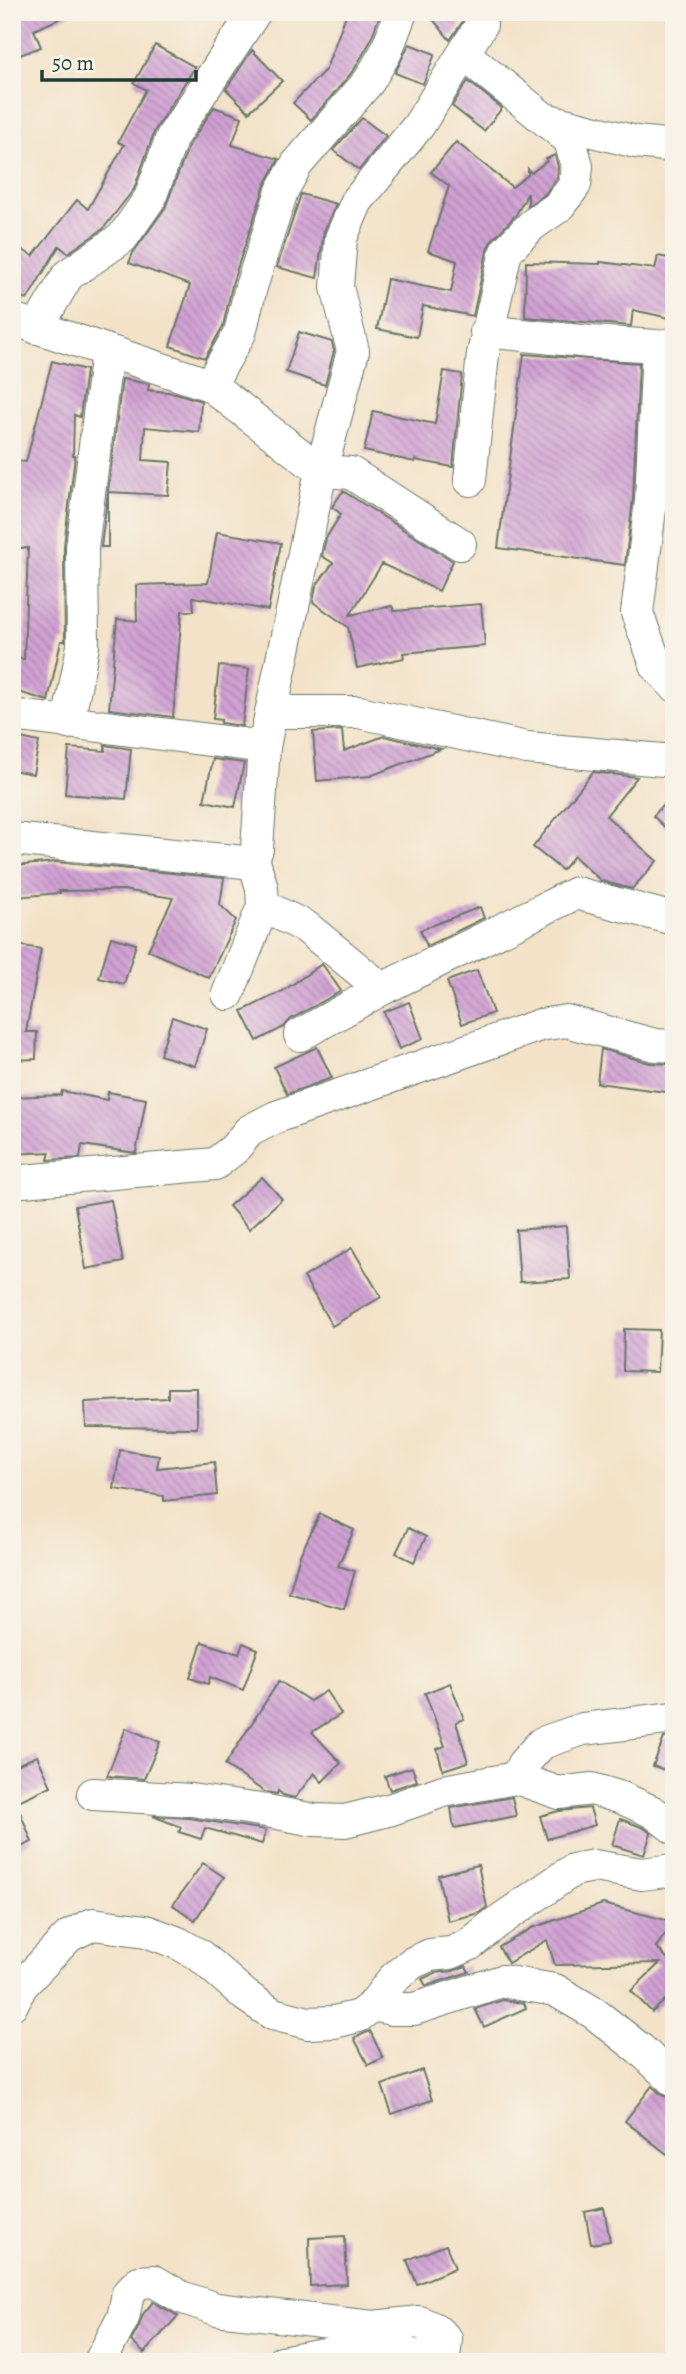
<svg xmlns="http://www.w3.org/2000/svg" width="686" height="2374" viewBox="0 0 686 2374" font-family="Alegreya,serif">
<defs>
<pattern id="building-back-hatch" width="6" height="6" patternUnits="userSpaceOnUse" patternTransform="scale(1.75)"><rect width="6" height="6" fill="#d1a1d4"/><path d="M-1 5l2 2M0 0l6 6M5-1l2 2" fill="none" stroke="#a984ad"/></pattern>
</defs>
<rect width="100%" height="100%" fill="#f7f3e8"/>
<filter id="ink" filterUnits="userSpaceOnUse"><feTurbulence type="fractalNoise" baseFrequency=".0143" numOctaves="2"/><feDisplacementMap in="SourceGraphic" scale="14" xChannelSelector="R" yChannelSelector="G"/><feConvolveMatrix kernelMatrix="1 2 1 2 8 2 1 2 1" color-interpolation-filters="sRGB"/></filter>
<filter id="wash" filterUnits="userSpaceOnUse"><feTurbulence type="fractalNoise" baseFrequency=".00686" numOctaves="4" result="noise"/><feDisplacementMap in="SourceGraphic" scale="28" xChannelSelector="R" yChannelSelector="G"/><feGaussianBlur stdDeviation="1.57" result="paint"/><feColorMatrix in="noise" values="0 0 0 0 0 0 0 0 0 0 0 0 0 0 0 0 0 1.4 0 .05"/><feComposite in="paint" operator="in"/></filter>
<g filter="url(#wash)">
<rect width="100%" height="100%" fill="#f3e2c8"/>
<g id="blocks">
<g fill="url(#building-back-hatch)">
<polygon points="12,12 75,12 34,30 41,47 12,58"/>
<polygon points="347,12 381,12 369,44 354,70 311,120 293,103 326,69"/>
<polygon points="427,12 469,12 450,40"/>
<polygon points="409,44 435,54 423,84 395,73"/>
<polygon points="155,45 195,67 155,130 134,189 103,229 68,253 59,246 27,300 12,291 12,244 33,256 77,200 88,209 124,145 118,142 146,90 134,83"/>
<polygon points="252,50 282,81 249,112 226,89"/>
<polygon points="468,81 502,108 484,131 452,106"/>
<polygon points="214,107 242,117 232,145 279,159 265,185 233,281 223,326 205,358 170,346 190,285 129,263 133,253 165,208 189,145"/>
<polygon points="362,118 386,136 359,170 333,150"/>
<polygon points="456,142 512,187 528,175 528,169 531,173 547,161 546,159 555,155 558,167 557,178 545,194 528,206 528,193 516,215 493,239 488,247 473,316 423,306 417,337 377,329 387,279 451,292 457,261 428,251 449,186 431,172"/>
<polygon points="301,194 336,204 324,231 317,278 277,267"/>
<polygon points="658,256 674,259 674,319 633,310 631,326 525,317 526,262 600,264 600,262 655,269"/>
<polygon points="299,332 332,342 334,351 325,385 286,372"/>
<polygon points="524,354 639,363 633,499 625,565 498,548"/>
<polygon points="52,361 86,370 80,417 74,415 73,456 75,456 64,546 65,641 61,641 48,701 12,690 12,657 24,659 28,548 12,548 12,460 26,462"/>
<polygon points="444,371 462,374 453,467 415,460 415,462 364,451 373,411 435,424"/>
<polygon points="122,379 149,384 148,390 176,393 201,401 199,432 145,427 143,460 171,462 168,495 108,492 108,547 101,547"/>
<polygon points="343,491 453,561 439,591 382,564 350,615 392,606 394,611 481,604 485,646 403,653 404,658 357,668 348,627 313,602 316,586 333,563 322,556 326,538 341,514 332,507"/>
<polygon points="217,532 281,543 268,610 193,597 194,611 182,611 173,717 109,709 117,619 137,621 136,585 208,583"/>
<polygon points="219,666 249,669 242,726 221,723 221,720 213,719"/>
<polygon points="342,730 344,751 384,736 441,749 370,776 317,781 313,732"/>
<polygon points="12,736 39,742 33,774 12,770"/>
<polygon points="105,745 131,749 126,799 65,794 69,748 105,751"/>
<polygon points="213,759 244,763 235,807 204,801"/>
<polygon points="593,772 637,777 606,816 657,861 632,889 601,881 574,856 562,870 533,847"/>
<polygon points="674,793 674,836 653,816"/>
<polygon points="56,862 224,878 220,905 236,920 209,978 148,950 173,898 123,890 59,891 60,893 17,897 14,866"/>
<polygon points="480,907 484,918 427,946 420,930"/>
<polygon points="111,937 136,944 124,984 99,978"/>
<polygon points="12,944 41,949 26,1032 37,1032 36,1059 12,1060"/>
<polygon points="322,964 341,991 291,1019 284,1027 257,1041 242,1011 283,991"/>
<polygon points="477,970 493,1013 462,1024 447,981"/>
<polygon points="409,1002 423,1039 399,1049 384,1012"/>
<polygon points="172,1017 207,1029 195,1066 160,1055"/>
<polygon points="317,1047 332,1078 287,1094 274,1067"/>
<polygon points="601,1049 650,1063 674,1064 674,1093 597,1083"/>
<polygon points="62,1091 107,1100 108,1092 146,1099 136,1153 82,1145 80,1158 48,1160 50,1152 12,1154 12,1097 61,1095"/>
<polygon points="262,1177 282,1199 249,1229 229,1206"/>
<polygon points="111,1200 123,1262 86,1269 75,1206"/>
<polygon points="566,1226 570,1279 520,1282 516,1230"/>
<polygon points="352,1248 381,1297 332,1326 304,1277"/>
<polygon points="624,1329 659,1330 657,1372 623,1371"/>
<polygon points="168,1388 197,1388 197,1428 86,1427 85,1402 168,1398"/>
<polygon points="120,1450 159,1456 157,1468 214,1462 217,1495 164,1501 164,1496 114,1489"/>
<polygon points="320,1514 354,1530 338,1566 355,1571 344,1609 289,1593 300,1555"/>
<polygon points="408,1528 426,1537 414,1562 396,1553"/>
<polygon points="202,1642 239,1654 243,1643 258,1649 243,1690 210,1677 208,1684 190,1678"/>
<polygon points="279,1681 310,1701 326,1691 341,1714 312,1732 341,1763 322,1782 314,1773 295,1798 283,1795 278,1791 277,1794 265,1792 225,1765"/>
<polygon points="450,1683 464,1719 456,1722 468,1762 443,1770 437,1749 445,1746 425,1693"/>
<polygon points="126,1728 160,1742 144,1779 107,1776"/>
<polygon points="674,1737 674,1773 653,1766 664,1738"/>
<polygon points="37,1756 51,1786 16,1802 32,1842 12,1851 12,1767"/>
<polygon points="412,1767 417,1781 390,1790 385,1776"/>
<polygon points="512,1797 516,1816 454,1828 451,1808"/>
<polygon points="590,1808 595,1825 547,1839 540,1816 559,1811"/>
<polygon points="153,1816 189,1818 266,1830 262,1844 205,1828 201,1839 179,1832 181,1827"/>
<polygon points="620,1819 644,1828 651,1833 644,1855 612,1845"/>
<polygon points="203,1863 224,1877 195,1920 173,1905"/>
<polygon points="478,1865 487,1907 479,1913 448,1921 438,1875"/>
<polygon points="603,1904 674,1922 656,1947 674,1965 674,1992 652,2012 631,1991 660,1963 555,1965 547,1940 508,1963 499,1947 532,1928"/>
<polygon points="466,1966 469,1972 426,1986 422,1979 435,1973 453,1971"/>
<polygon points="503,2000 524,2003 526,2008 484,2027 475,2009"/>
<polygon points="370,2031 383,2058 368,2065 354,2038"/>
<polygon points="422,2070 432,2100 392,2114 382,2085"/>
<polygon points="652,2086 662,2095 674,2099 674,2145 667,2154 625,2121"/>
<polygon points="604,2208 610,2241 591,2244 585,2212"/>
<polygon points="345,2236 347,2284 310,2286 309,2238"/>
<polygon points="446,2245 455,2268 417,2284 407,2260"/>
<polygon points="153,2302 178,2316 144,2353 131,2341 139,2326 143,2314"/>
</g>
</g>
</g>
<g filter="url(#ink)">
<use href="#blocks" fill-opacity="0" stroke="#697768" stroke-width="2"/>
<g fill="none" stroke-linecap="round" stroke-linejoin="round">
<defs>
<g id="minor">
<polyline points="464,54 570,140 577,166 575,185 558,207 532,225 506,251 483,354 470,480"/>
<polyline points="549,120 636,142 674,146"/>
<polyline points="12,319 210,385 321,471 351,473 460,544"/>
<polyline points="37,328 68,275 122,238 150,198 172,137 255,12"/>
<polyline points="486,331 590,342 658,346 674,344"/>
<polyline points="658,346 651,501 637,613 657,667 674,685"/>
<polyline points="210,385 240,333 251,287 282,191 297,164 369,81 386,52 401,12"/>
<polyline points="271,712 359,712 527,748 674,761"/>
<polyline points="12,715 264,747"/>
<polyline points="68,723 83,646 82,548 107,352"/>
<polyline points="12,839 244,862 253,858"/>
<polyline points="263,906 306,927 382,989"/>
<polyline points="228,994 263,906 262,888 253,858 257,849 264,747 321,471 353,351 337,287 341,238 357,201 419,125 481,25"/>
<polyline points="300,1035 382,989 576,893 674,919"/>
<polyline points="12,1182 215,1164 234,1149 249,1131 276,1117 540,1025 566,1021 655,1045 674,1046"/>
<polyline points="516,1778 523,1764 542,1743 583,1729 674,1718"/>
<polyline points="93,1794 191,1800 267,1811 314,1820 345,1821 392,1809 443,1791 516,1778 559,1793 592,1789 622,1798 653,1812 674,1828"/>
<polyline points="12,2004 22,1985 69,1936 93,1924 146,1931 178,1943 199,1955 246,1996 273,2014 308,2023 334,2022 359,2016 373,2005 393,1979 412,1963 430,1955 451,1953 469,1945 496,1923 573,1870 594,1866 642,1874 674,1870"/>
<polyline points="373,2005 392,2009 414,2009 502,1981 555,1990 594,2013 640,2049 674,2081"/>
<path d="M100 2362 123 2318 128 2293 139 2282 154 2281 181 2297 216 2309 373 2327 419 2322 435 2329 446 2339 445 2350C431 2360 413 2355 397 2353 358 2347 321 2354 282 2362"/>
</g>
</defs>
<use href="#minor" stroke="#697768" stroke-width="34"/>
<use href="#minor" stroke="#fff" stroke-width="32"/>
</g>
</g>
<rect width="686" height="2374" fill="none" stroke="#f7f3e8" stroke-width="42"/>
<path d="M42 70v10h154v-10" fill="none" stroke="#1f3d34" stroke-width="3.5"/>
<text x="52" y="70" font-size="21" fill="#1f3d34" stroke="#f7f3e8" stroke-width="5" paint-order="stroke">50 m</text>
</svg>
